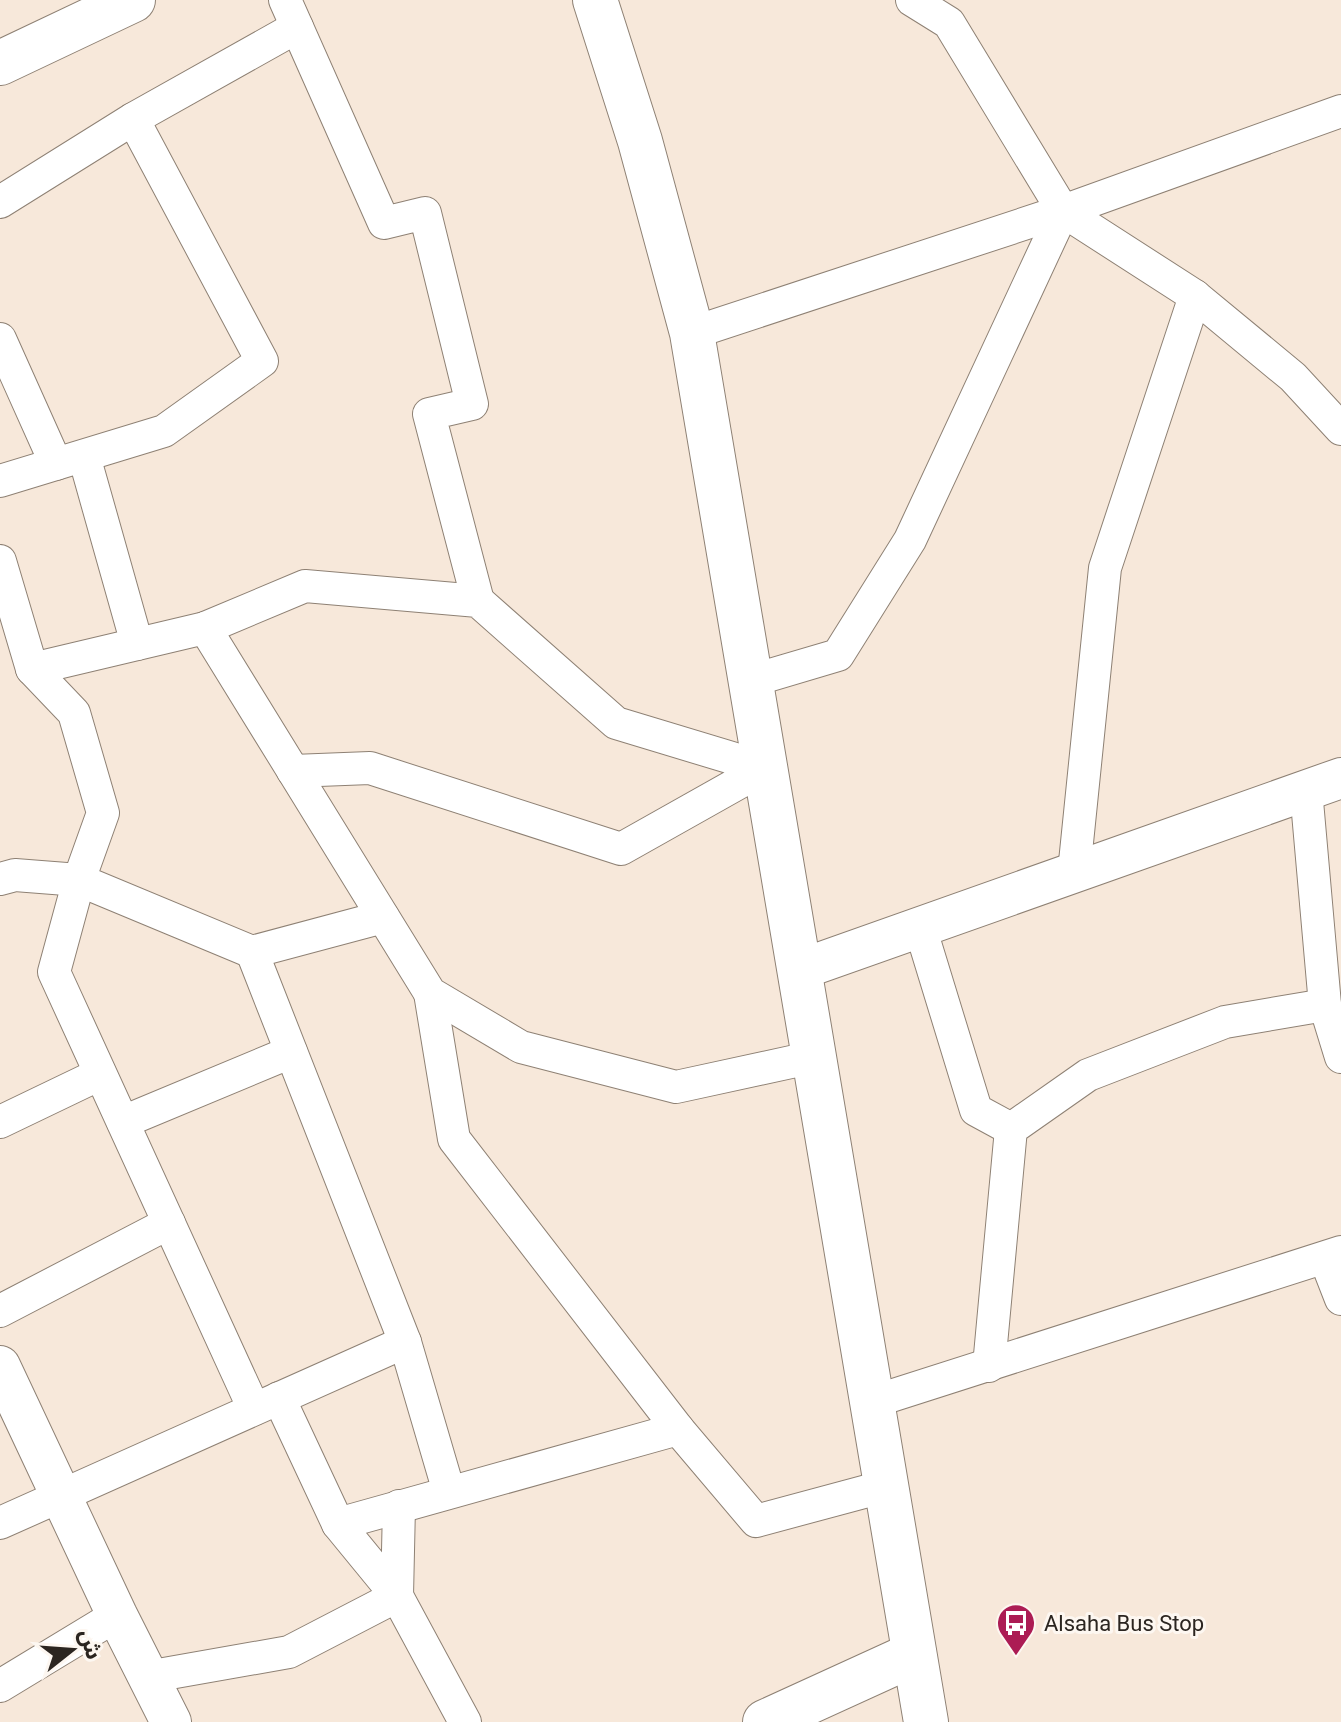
<svg xmlns="http://www.w3.org/2000/svg" width="1341" height="1722" viewBox="0 0 1341 1722" font-family="Roboto,'Noto Sans Arabic',sans-serif">
<rect width="100%" height="100%" fill="#f7e8da"/>
<g fill="none" stroke-linecap="round" stroke-linejoin="round">
<defs>
<g id="minor">
<polyline points="285,0 384,223 425,213 472,404 429,414 478,601"/>
<polyline points="912,0 949,23 1063,211 1195,296 1105,568 1074,872"/>
<polyline points="0,202 133,119 297,27"/>
<polyline points="1195,296 1293,377 1341,429"/>
<polyline points="692,333 1063,211 1341,111"/>
<polyline points="0,339 56,464"/>
<polyline points="84,456 137,644"/>
<polyline points="0,481 164,431 262,361 133,119"/>
<polyline points="0,561 32,669 74,713 103,813 79,880 54,972 254,1409"/>
<polyline points="205,628 430,993 521,1047 676,1087 814,1057"/>
<polyline points="32,669 205,628 305,586 478,601 616,723 765,768 621,849 370,768 293,771"/>
<polyline points="750,681 838,655 910,540 1063,211"/>
<polyline points="1306,790 1325,1005 1341,1057"/>
<polyline points="0,879 15,875 79,880 252,952 383,917"/>
<polyline points="920,927 976,1110 1011,1129"/>
<polyline points="252,952 405,1342 449,1492"/>
<polyline points="430,993 454,1139 678,1429 756,1521 886,1486"/>
<polyline points="0,1122 100,1074"/>
<polyline points="123,1122 291,1052"/>
<polyline points="1325,1258 1341,1299"/>
<polyline points="0,1311 169,1223"/>
<polyline points="989,1366 1011,1129 1088,1075 1225,1022 1325,1005"/>
<polyline points="279,1398 338,1524 397,1596 465,1722"/>
<polyline points="872,1402 1341,1252"/>
<polyline points="0,1523 405,1342"/>
<polyline points="338,1524 678,1429"/>
<polyline points="147,1677 289,1652 397,1596 399,1506"/>
<polyline points="0,1686 117,1615"/>
</g>
<g id="tertiary">
<polyline points="799,970 1341,778"/>
<polyline points="0,1366 117,1615 171,1722"/>
</g>
<g id="secondary">
<polyline points="595,0 640,141 692,333 926,1722"/>
<polyline points="0,63 133,0"/>
<polyline points="765,1722 914,1654"/>
</g>
</defs>
<use href="#minor" stroke="#8e8174" stroke-width="34"/>
<use href="#tertiary" stroke="#8e8174" stroke-width="42"/>
<use href="#secondary" stroke="#8e8174" stroke-width="46"/>
<use href="#minor" stroke="#fff" stroke-width="32"/>
<use href="#tertiary" stroke="#fff" stroke-width="40"/>
<use href="#secondary" stroke="#fff" stroke-width="44"/>
</g>
<defs>
<symbol id="bus-pin" viewBox="-11 -11 22 30"><path d="M0 17L-7.5 6A9.5 9.5 0 1 1 7.5 6Z" fill="#ac1c54" stroke="#fdf7f1"/><path d="M-5-6H5V4H4V6H2V4H-2V6H-4V4H-5ZM-3.5-4V0h7V-4ZM-3.5 1.2v1.5H-2V1.2ZM2 1.2v1.5H3.5V1.2Z" fill="#fff"/></symbol>
</defs>
<g fill-rule="evenodd">
<use href="#bus-pin" x="994" y="1601" width="44" height="60"/>
</g>
<g text-anchor="middle" stroke-width="6" stroke-linejoin="round" paint-order="stroke">
<g font-size="22" fill="#2b2520" stroke="#fdf7f1" text-anchor="start">
<text x="1044" y="1631">Alsaha Bus Stop</text>
</g>
</g>
<g transform="translate(72 1650) rotate(73)" stroke="#fdf7f1" stroke-width="6" paint-order="stroke">
<path d="M0-6L14 30L0 20L-14 30Z" fill="#2b2520"/>
<text y="-12" font-size="22" font-weight="bold" text-anchor="middle" fill="#2b2520">ش</text>
</g>
</svg>
